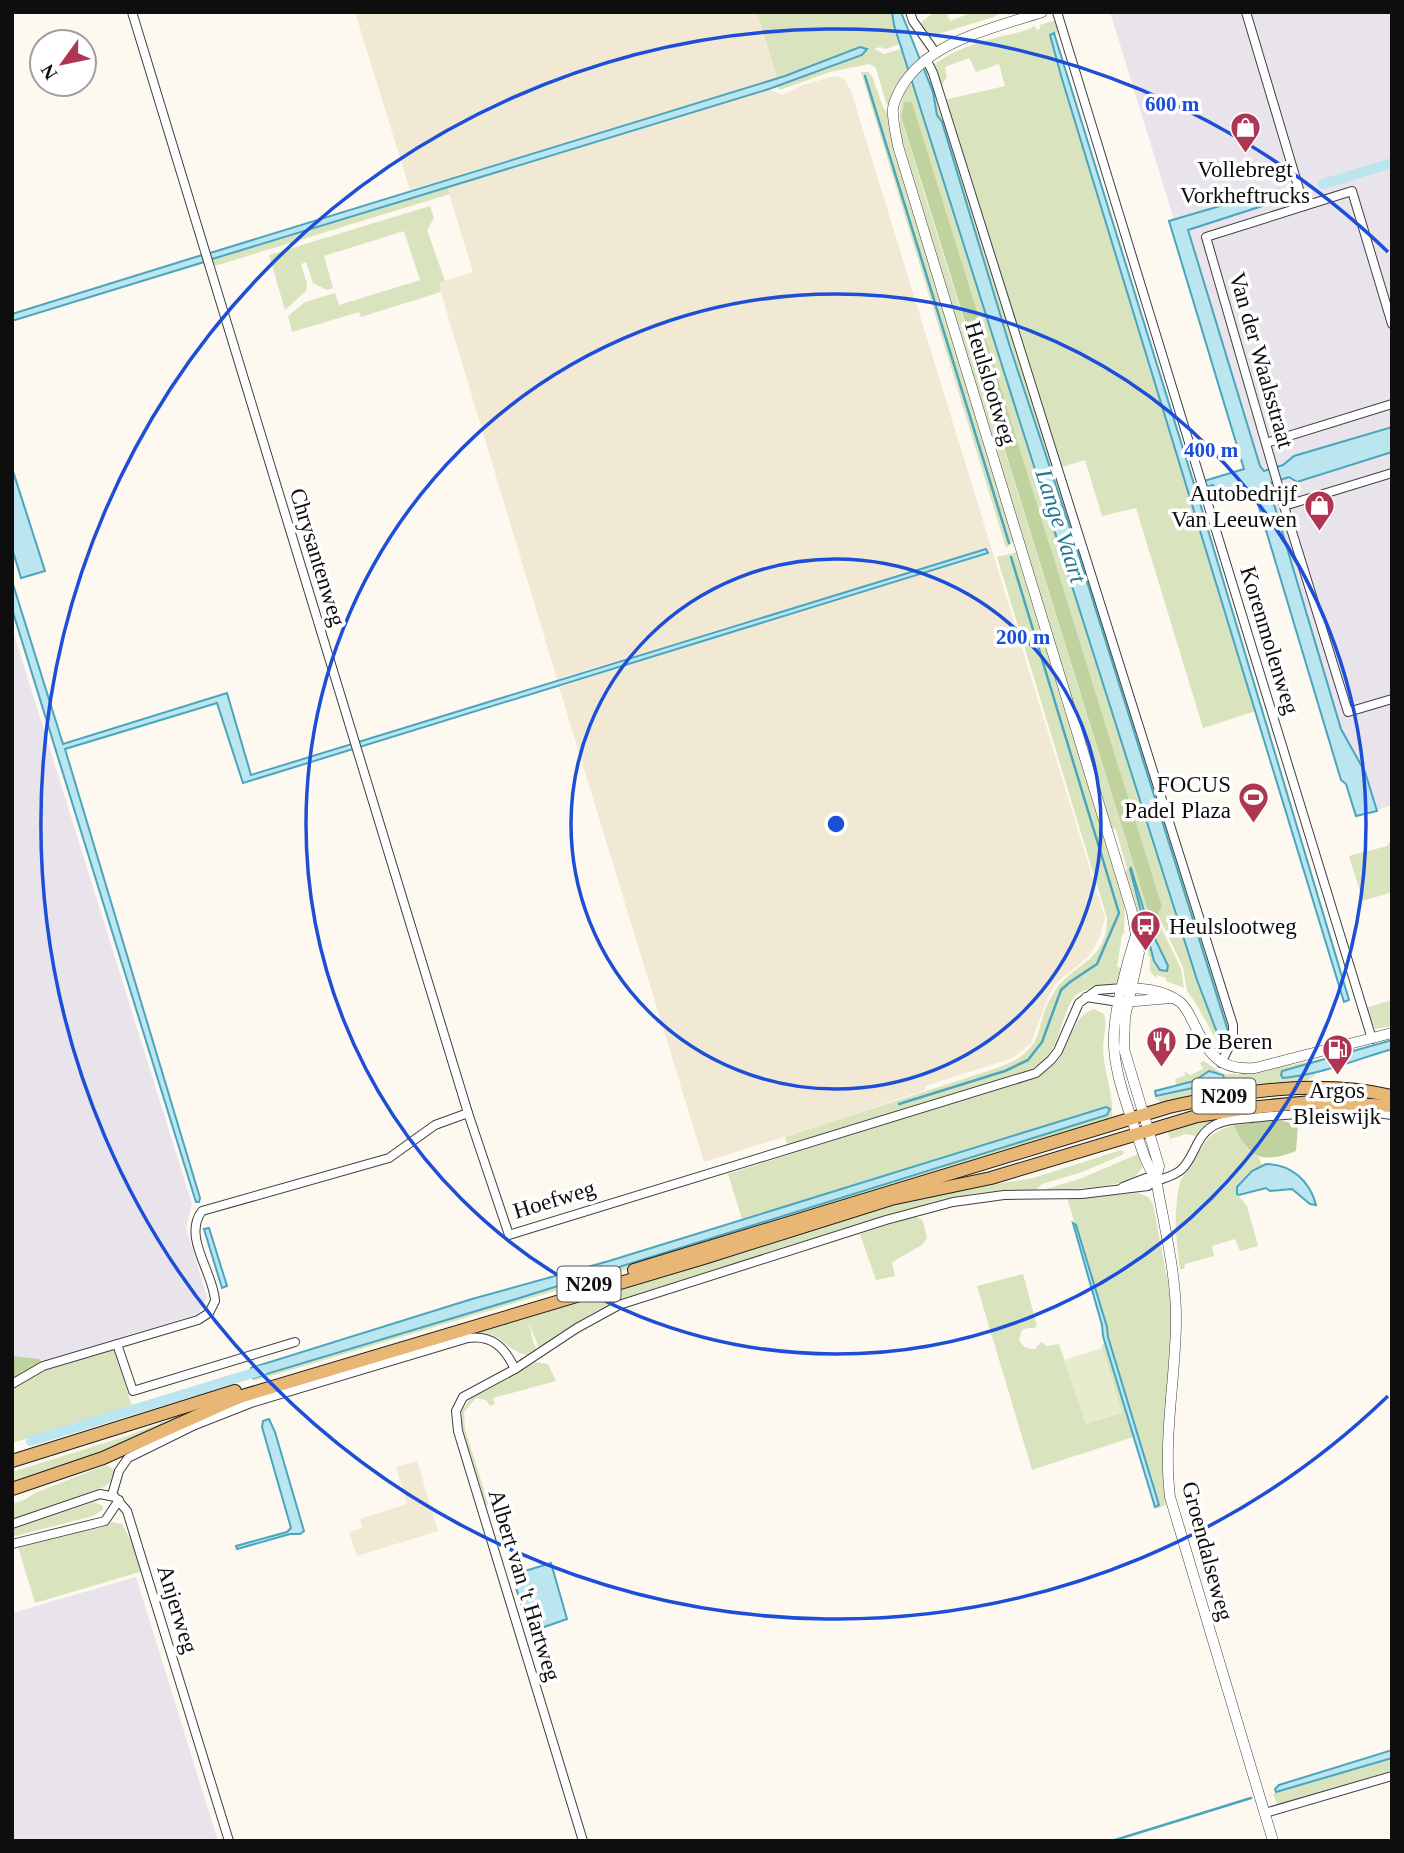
<svg xmlns="http://www.w3.org/2000/svg" width="1404" height="1853" viewBox="0 0 1404 1853" font-family="Georgia,serif">
<rect width="100%" height="100%" fill="#fdf8f0"/>
<g fill="#e9e3eb">
<polygon points="1110,12 1392,12 1392,805 1358,816"/>
<polygon points="12,628 192,1204 186,1228 207,1297 198,1314 45,1360 12,1358"/>
<polygon points="136,1577 218,1841 12,1841 12,1613"/>
</g>
<g fill="#f1e9d3">
<polygon points="355,12 757,12 777,78 410,190"/>
<polygon points="835,76 844,79 851,91 1105,918 1100,936 1094,948 1088,957 1056,983 1049,995 1031,1043 1013,1058 925,1086 925,1090 840,1119 704,1162 559,687 988,553 986,549 557,679 438,283 473,272 447,187 769,89 782,95 803,85"/>
<polygon points="417,1461 438,1531 357,1556 349,1532 362,1528 360,1519 407,1504 396,1467"/>
</g>
<g fill="#d9e4be">
<polygon points="757,12 892,12 894,25 900,44 886,49 880,47 874,49 884,54 901,49 908,69 894,88 889,107 886,103 876,68 870,64 830,72 780,90 777,86 830,68 863,53 781,82 779,78 777,78"/>
<polygon points="935,12 952,12 947,14 950,21 973,12 1001,12 994,17 938,34 930,32 926,33 920,23"/>
<path d="M1056 20 1059 32 1051 35 1062 79 1256 711 1203 728 1136 508 1102 516 1085 460 1059 468 944 100 1005 86 999 64 976 72 969 58 945 67 947 77 940 88 933 65C950 53 971 44 991 39 1007 34 1019 34 1035 26L1036 30 1040 29V25Z"/>
<polygon points="929,68 1230,1026 1230,1038 1225,1044 1228,1031 1073,537 1010,347 942,122 937,115 924,72"/>
<polygon points="861,72 868,72 872,76 883,107 889,116 1014,541 1006,548"/>
<path d="M910 83 913 86 1197 980 1221 1043H1218L1195 1002 1187 991 1183 967 1158 915 1162 906 912 102 901 116 925 196 1149 914 1156 916 1181 969 1184 988 1166 981V978L1157 975 1156 978 1150 971V957L1148 956V946H1145V937L1125 873 1127 869 1116 830 1111 827 906 158C900 131 894 107 910 83Z"/>
<polygon points="447,187 450,194 215,266 209,260"/>
<polygon points="430,206 434,218 427,230 445,281 439,283 441,292 361,317 359,312 292,332 288,316 305,302 335,293 339,305 420,280 404,231 324,256 333,288 327,290 313,283 306,262 301,264 307,284 306,291 285,310 269,255"/>
<path d="M1018 552 1125 904 1124 934 1122 935 1117 967 1123 968 1121 978C1109 993 1088 983 1074 997 1056 1024 1065 1048 1031 1070L788 1147 785 1137 1000 1067C1051 1047 1031 1026 1055 991 1073 963 1107 962 1107 918L997 557Z"/>
<polygon points="1392,838 1392,892 1363,901 1349,856 1387,846"/>
<polygon points="1392,1000 1392,1026 1375,1029 1373,1023 1370,1023 1365,1008"/>
<path d="M1094 1009 1104 1014C1108 1024 1103 1037 1103 1048 1103 1071 1114 1092 1112 1116L1109 1120 605 1276 254 1381 253 1378 949 1165 1106 1107 742 1219 728 1174 1037 1076C1045 1072 1053 1066 1059 1059 1071 1042 1072 1016 1094 1009Z"/>
<polygon points="1329,1058 1329,1060 1311,1065 1284,1078 1317,1074 1303,1083 1225,1089 1161,1103 1155,1098 1224,1081 1223,1075 1209,1071 1194,1081 1176,1085 1175,1079 1185,1076 1184,1071 1190,1075 1203,1069 1200,1063 1204,1061 1223,1074 1241,1074"/>
<polygon points="1212,1119 1213,1122 1205,1126 1195,1136 1186,1134 1170,1139 1168,1132 1174,1128"/>
<path d="M1234 1125 1247 1149 1259 1157 1262 1166 1252 1171 1237 1187V1194L1247 1206 1258 1246 1240 1251 1235 1239 1212 1246 1214 1256 1185 1264 1184 1269H1180C1176 1237 1173 1214 1180 1182 1181 1178 1192 1165 1195 1159 1206 1139 1211 1132 1234 1125Z"/>
<path d="M1121 1150 1124 1152 1122 1155 1082 1172 1042 1184 1036 1190 977 1193 936 1201 640 1293 596 1311 539 1348 528 1321 534 1344 537 1349 527 1355C502 1350 504 1328 467 1334L894 1204 921 1196 1033 1178Z"/>
<path d="M1138 1154 1143 1165C1142 1167 1139 1173 1137 1175 1124 1188 1063 1190 1043 1190L1082 1178Z"/>
<polygon points="1139,1193 1148,1197 1153,1204 1170,1294 1172,1337 1163,1457 1167,1504 1157,1509 1156,1506 1159,1505 1108,1337 1107,1327 1067,1198"/>
<polygon points="916,1216 923,1221 927,1238 922,1245 892,1262 895,1276 876,1280 860,1234"/>
<path d="M1023 1274 1037 1326 1035 1328H1028L1022 1330 1019 1339C1022 1347 1026 1349 1035 1349L1041 1342 1047 1346 1059 1344 1086 1423 1122 1413 1102 1348 1104 1340 1133 1437 1032 1470 977 1286Z"/>
<polygon points="114,1349 132,1406 12,1443 12,1389 41,1372"/>
<polygon points="536,1362 548,1364 556,1381 493,1398 495,1404 490,1406 486,1400 476,1398 464,1412 465,1429 489,1506 484,1504 461,1424 462,1410 475,1393"/>
<polygon points="214,1402 68,1466 12,1485 12,1472 127,1436"/>
<polygon points="106,1465 115,1470 110,1482 104,1487 12,1519 12,1504 26,1499 35,1493"/>
<polygon points="94,1502 103,1506 103,1510 93,1516 12,1537 12,1529"/>
<polygon points="112,1522 122,1524 130,1539 132,1538 143,1571 35,1603 18,1547 76,1532 100,1528"/>
<polygon points="1392,1758 1392,1772 1288,1804 1277,1804 1273,1794 1276,1792"/>
</g>
<g fill="#c0d39f">
<polygon points="905,102 912,102 1162,906 1158,915 1149,914 901,116"/>
<path d="M1266 1121H1283L1298 1125 1296 1151C1262 1164 1249 1159 1234 1125Z"/>
<polygon points="12,1356 40,1359 42,1363 12,1380"/>
</g>
<polygon fill="#e8ecce" points="1102,1348 1122,1413 1086,1424 1064,1360"/>
<g fill="#bbe5ef" stroke="#4aa5be" stroke-width="2">
<polygon points="892,12 901,12 933,92 937,115 942,122 1010,347 1073,537 1228,1031 1224,1044 1221,1043 1197,980 894,25"/>
<polygon points="1054,33 1194,484 1244,469 1169,221 1278,189 1282,199 1281,200 1188,230 1260,466 1264,471 1283,465 1294,456 1392,427 1392,452 1297,482 1289,477 1268,484 1341,729 1365,772 1377,811 1356,816 1346,784 1341,780 1256,497 1250,492 1224,502 1218,498 1213,485 1196,490 1349,1000 1344,1002 1062,79 1050,35"/>
<polygon points="860,47 867,49 862,55 769,89 209,260 207,254 785,76"/>
<polygon points="202,255 204,262 12,321 12,314"/>
<polygon points="12,468 45,571 21,578 12,548"/>
<polygon points="986,549 988,553 243,783 217,703 65,749 200,1198 199,1202 196,1202 12,609 12,581 63,744 227,693 251,775"/>
<polygon points="1131,868 1148,924 1168,966 1167,971 1160,970 1154,961 1130,869"/>
<path d="M1392 1040V1049C1355 1060 1322 1074 1283 1078L1281 1075 1282 1071Z"/>
<polygon points="1209,1071 1223,1075 1225,1081 1156,1096 1155,1091 1194,1081"/>
<polygon points="1106,1107 1110,1109 1107,1115 513,1300 253,1378 251,1368 472,1299 609,1261"/>
<path d="M1266 1164C1291 1164 1310 1181 1316 1205L1310 1204 1292 1189 1270 1191 1266 1188 1239 1195 1237 1194V1187L1252 1171Z"/>
<polygon points="1073,1223 1076,1225 1107,1327 1108,1337 1159,1505 1155,1507 1103,1336 1102,1325"/>
<polygon points="209,1228 227,1286 222,1288 204,1229"/>
<polygon points="269,1419 275,1432 304,1531 300,1534 290,1534 237,1549 236,1546 287,1532 291,1528 262,1427 263,1421"/>
<polygon points="551,1563 567,1619 530,1632 512,1575"/>
<polygon points="1392,1750 1392,1758 1276,1792 1275,1789 1279,1785"/>
</g>
<g fill="none" stroke-linecap="round" stroke-linejoin="round">
<g stroke="#4aa5be" stroke-width="2.5">
<polyline points="865,76 1009,543"/>
<polyline points="899,1104 1005,1071 1028,1060 1042,1042 1061,990 1070,982 1097,964 1119,913 1011,557"/>
<polyline points="1112,1841 1251,1798"/>
</g>
<g stroke="#bbe5ef" stroke-width="10">
<polyline points="1323,184 1392,163"/>
<polyline points="31,1441 263,1370"/>
</g>
<defs>
<g id="minor">
<polyline points="132,12 468,1113"/>
<polyline points="910,12 913,21 935,52"/>
<polyline points="1057,12 1372,1039"/>
<polyline points="1246,12 1304,206"/>
<polyline points="926,59 933,73 1233,1025 1233,1039 1221,1063"/>
<polyline points="1392,324 1352,191 1206,237 1284,506 1348,712 1392,699"/>
<polyline points="1266,443 1392,404"/>
<polyline points="1284,506 1392,473"/>
<polyline points="1086,997 1119,1002"/>
<polyline points="1123,1187 1146,1178 1156,1179"/>
<polyline points="117,1344 133,1391 295,1342"/>
<path d="M12 1384 43 1366 198 1320 209 1313 215 1301C214 1273 182 1237 202 1211L389 1158 435 1125 468 1113 509 1235 1036 1073 1051 1060 1058 1051 1079 1003 1097 990 1123 988"/>
<path d="M112 1495 119 1471 128 1458 195 1425 251 1403 468 1338C493 1335 505 1348 515 1369"/>
<polyline points="12,1524 100,1494 115,1497 127,1511 229,1841"/>
<polyline points="12,1544 105,1521 119,1500"/>
<polyline points="1265,1813 1392,1776"/>
<path d="M583 1841 458 1431 456 1411 463 1397 515 1369 577 1328 619 1305 886 1220 953 1202 1004 1195 1082 1194 1148 1186C1158 1178 1173 1178 1182 1169 1195 1156 1196 1136 1213 1126 1226 1118 1246 1119 1261 1117 1305 1113 1348 1108 1392 1115"/>
</g>
<g id="tertiary">
<path d="M1042 12C994 28 928 41 901 88 898 94 894 101 893 108 892 120 896 134 898 146L1132 912 1139 953 1125 1017 1124 1049 1159 1166 1156 1179C1164 1226 1177 1276 1176 1324 1175 1382 1163 1439 1170 1497L1273 1841"/>
<path d="M1135 938C1127 963 1115 1008 1114 1034 1112 1065 1125 1100 1135 1129 1141 1147 1146 1164 1156 1179"/>
<path d="M1123 988C1143 988 1163 990 1180 1002 1186 1007 1189 1014 1192 1020 1208 1051 1216 1071 1255 1068L1392 1033"/>
<polyline points="1124,1002 1171,998"/>
</g>
<g id="primary">
<path d="M634 1270 1169 1107C1241 1091 1319 1079 1392 1096"/>
<polyline points="12,1461 235,1391"/>
<polyline points="12,1489 103,1458 239,1397 707,1257 891,1199 991,1178 1197,1116 1248,1108 1311,1102 1392,1106"/>
</g>
</defs>
<use href="#minor" stroke="#414141" stroke-width="10"/>
<use href="#tertiary" stroke="#414141" stroke-width="11"/>
<use href="#primary" stroke="#1f1f1f" stroke-width="14"/>
<use href="#minor" stroke="#fff" stroke-width="8"/>
<use href="#tertiary" stroke="#fff" stroke-width="10"/>
<use href="#primary" stroke="#e9b775" stroke-width="12"/>
</g>
<g fill="none" stroke="#1d4ed8" stroke-width="3.5">
<circle cx="836" cy="824" r="265"/>
<circle cx="836" cy="824" r="530"/>
<path d="M1388 1396A795 795 0 1 1 1388 252"/>
</g>
<defs>
<symbol id="shop-pin" viewBox="-11 -11 22 30"><path d="M0 17L-7.5 6A9.5 9.5 0 1 1 7.5 6Z" fill="#ae3652" stroke="#fff"/><path d="M-5-2.5h2.3a2.7 3.5 0 0 1 5.4 0H5L5.5 6h-11ZM-1.5-2.5h3a1.5 2.3 0 0 0-3 0Z" fill="#fff"/></symbol>
<symbol id="stadium-pin" viewBox="-11 -11 22 30"><path d="M0 17L-7.5 6A9.5 9.5 0 1 1 7.5 6Z" fill="#ae3652" stroke="#fff"/><path d="M0-5a6.5 5 0 1 0 0 10a6.5 5 0 1 0 0-10ZM-3.5-1.8h7v3.6h-7Z" fill="#fff"/></symbol>
<symbol id="bus-pin" viewBox="-11 -11 22 30"><path d="M0 17L-7.5 6A9.5 9.5 0 1 1 7.5 6Z" fill="#ae3652" stroke="#fff"/><path d="M-5-6H5V4H4V6H2V4H-2V6H-4V4H-5ZM-3.5-4V0h7V-4ZM-3.5 1.2v1.5H-2V1.2ZM2 1.2v1.5H3.5V1.2Z" fill="#fff"/></symbol>
<symbol id="restaurant-pin" viewBox="-11 -11 22 30"><path d="M0 17L-7.5 6A9.5 9.5 0 1 1 7.5 6Z" fill="#ae3652" stroke="#fff"/><path d="M-5-6h1v4h1v-4h1v4h1v-4h1v5L-1.5 .5V6h-2V.5L-5-1ZM5-6V6H3V1.5H1.5Q1.5-4 5-6Z" fill="#fff"/></symbol>
<symbol id="fuel-pin" viewBox="-11 -11 22 30"><path d="M0 17L-7.5 6A9.5 9.5 0 1 1 7.5 6Z" fill="#ae3652" stroke="#fff"/><path d="M-5.5-6h7V0h2V4h1.3V-2.5L3-4.5l.8-.8L6-3V5H2.5V1h-1V6h-7ZM-4.2-4.7v3.2H.2V-4.7Z" fill="#fff"/></symbol>
</defs>
<g fill-rule="evenodd">
<use href="#shop-pin" x="1228" y="110" width="35" height="47"/>
<use href="#shop-pin" x="1302" y="488" width="35" height="47"/>
<use href="#stadium-pin" x="1236" y="780" width="35" height="47"/>
<use href="#bus-pin" x="1128" y="908" width="35" height="47"/>
<use href="#restaurant-pin" x="1144" y="1024" width="35" height="47"/>
<use href="#fuel-pin" x="1320" y="1032" width="35" height="47"/>
</g>
<g text-anchor="middle" stroke-width="7" stroke-linejoin="round" paint-order="stroke">
<g fill="#fff" stroke="#565656" stroke-width="2">
<rect x="1192.5" y="1078.5" width="63" height="35" rx="5"/>
<rect x="557.5" y="1266.5" width="63" height="35" rx="5"/>
</g>
<g font-size="21" font-weight="bold" fill="#0e0e0e">
<text x="1224" y="1103">N209</text>
<text x="589" y="1291">N209</text>
</g>
<g font-size="23" fill="#0e0e0e" stroke="#fff">
<text x="1245" y="177">Vollebregt<tspan x="1245" dy="26">Vorkheftrucks</tspan></text>
<text x="1297" y="501" text-anchor="end">Autobedrijf<tspan x="1297" dy="26">Van Leeuwen</tspan></text>
<text x="1231" y="792" text-anchor="end">FOCUS<tspan x="1231" dy="26">Padel Plaza</tspan></text>
<text x="1169" y="934" text-anchor="start">Heulslootweg</text>
<text x="1185" y="1049" text-anchor="start">De Beren</text>
<text x="1337" y="1098">Argos<tspan x="1337" dy="26">Bleiswijk</tspan></text>
</g>
<g font-size="23" fill="#0e0e0e" stroke="#fff">
<text transform="translate(1262 360) rotate(74)" y="8">Van der Waalsstraat</text>
<text transform="translate(991 383) rotate(73)" y="8">Heulslootweg</text>
<text transform="translate(318 557) rotate(73)" y="8">Chrysantenweg</text>
<text transform="translate(1270 640) rotate(73)" y="8">Korenmolenweg</text>
<text transform="translate(554 1199) rotate(-17)" y="8">Hoefweg</text>
<text transform="translate(1208 1551) rotate(75)" y="8">Groendalseweg</text>
<text transform="translate(525 1585) rotate(73)" y="8">Albert van 't Hartweg</text>
<text transform="translate(178 1609) rotate(73)" y="8">Anjerweg</text>
</g>
<g font-size="24" font-style="italic" fill="#257791" stroke="#fff">
<text transform="translate(1061 526) rotate(72)" y="8">Lange Vaart</text>
</g>
</g>
<circle cx="836" cy="824" r="10" fill="#1d4ed8" stroke="#fff" stroke-width="3.5"/>
<g font-size="21" text-anchor="middle" font-weight="bold" fill="#1d4ed8" stroke="#fff" stroke-width="7" stroke-linejoin="round" paint-order="stroke">
<text x="1172" y="111">600 m</text>
<text x="1211" y="457">400 m</text>
<text x="1023" y="644">200 m</text>
</g>
<rect width="1404" height="1853" fill="none" stroke="#0e0e0e" stroke-width="28"/>
<g transform="translate(63 63) rotate(237)"><circle r="33" fill="#ffffff" stroke="#9f9f9f" stroke-width="2"/>
<path d="M0-5L12 26L0 18L-12 26Z" fill="#ae3652"/>
<text y="-10" font-size="19" font-weight="bold" text-anchor="middle" fill="#0e0e0e">N</text>
</g>
</svg>
